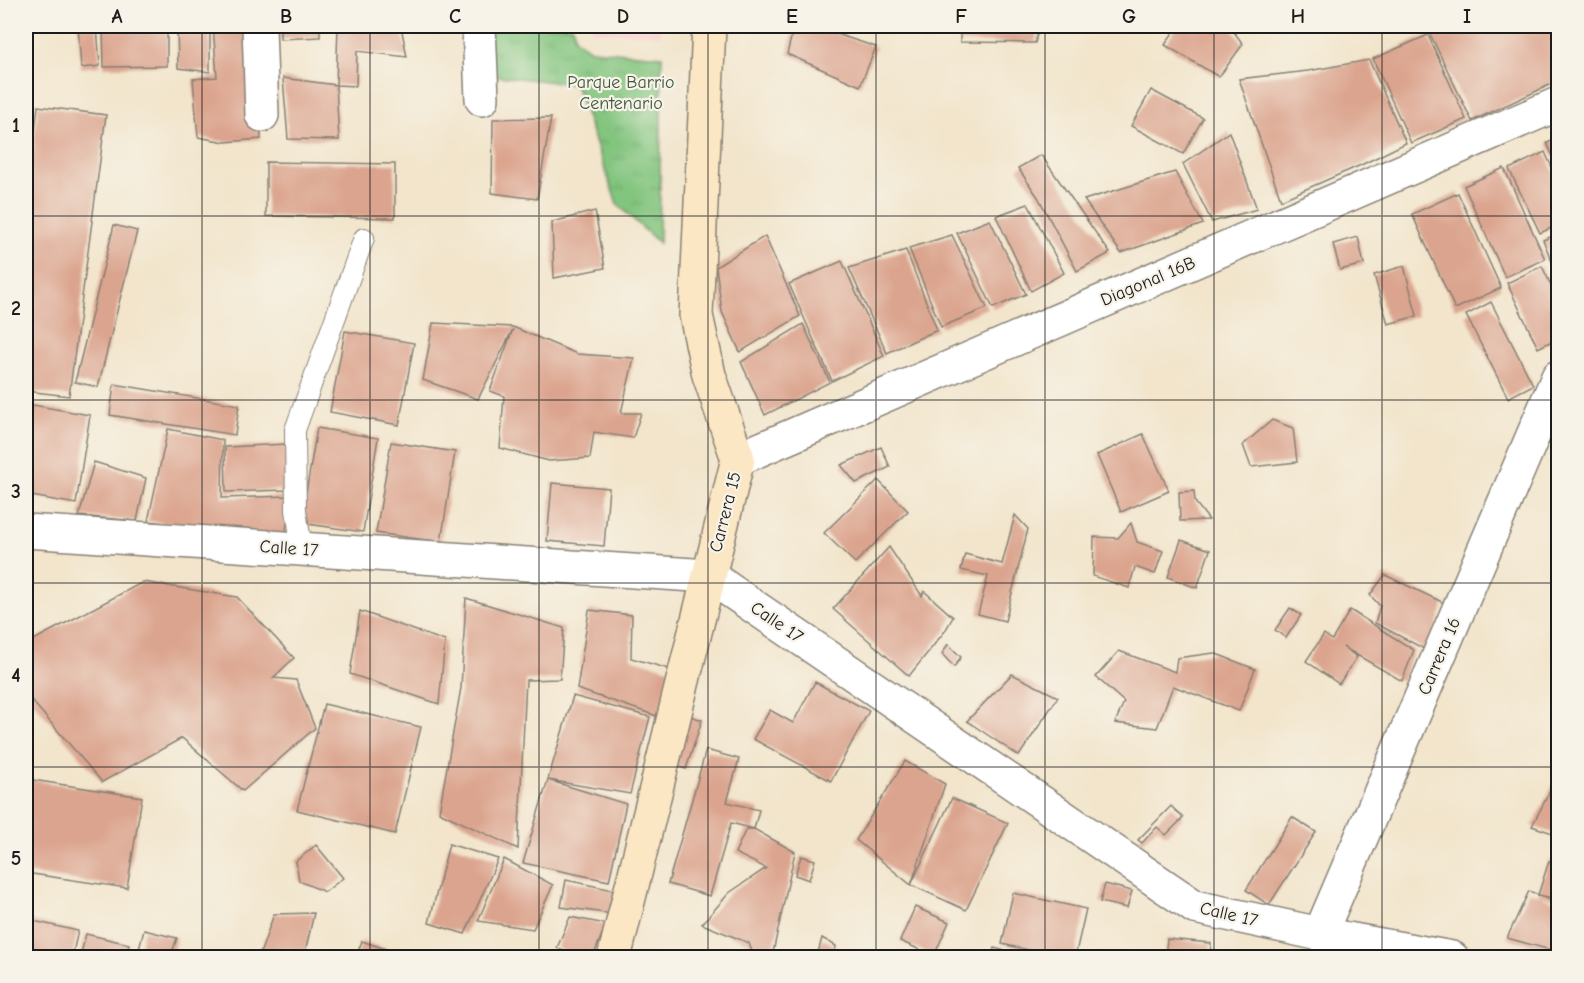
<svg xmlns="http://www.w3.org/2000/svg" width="1584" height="983" viewBox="0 0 1584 983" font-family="'Comic Neue',sans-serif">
<defs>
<pattern id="park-tufts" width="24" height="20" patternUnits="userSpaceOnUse" patternTransform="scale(1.5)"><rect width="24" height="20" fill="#82c57e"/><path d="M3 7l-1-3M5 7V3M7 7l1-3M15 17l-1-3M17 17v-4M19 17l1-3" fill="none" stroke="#70a96c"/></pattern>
</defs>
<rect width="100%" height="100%" fill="#f7f3e8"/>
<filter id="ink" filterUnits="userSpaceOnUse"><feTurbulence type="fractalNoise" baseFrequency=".0167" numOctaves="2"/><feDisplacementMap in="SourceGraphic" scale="12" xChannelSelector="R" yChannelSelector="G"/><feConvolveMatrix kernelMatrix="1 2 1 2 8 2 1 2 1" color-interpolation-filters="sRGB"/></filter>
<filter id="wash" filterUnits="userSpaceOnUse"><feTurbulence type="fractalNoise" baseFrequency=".008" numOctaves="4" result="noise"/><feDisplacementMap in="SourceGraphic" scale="24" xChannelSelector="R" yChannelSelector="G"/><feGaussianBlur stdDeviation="1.35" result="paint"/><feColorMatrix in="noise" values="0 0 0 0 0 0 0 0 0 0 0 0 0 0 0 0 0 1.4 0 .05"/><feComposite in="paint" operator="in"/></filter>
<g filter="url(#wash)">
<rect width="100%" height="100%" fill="#f2e5cc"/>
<polygon fill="#f7d0cb" points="592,26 660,26 661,35 592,31"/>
<polygon fill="url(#park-tufts)" stroke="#4f704d" stroke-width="1.5" points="487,26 573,26 575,39 591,50 662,56 659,243 617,204 575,84 489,75"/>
<g id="blocks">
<g fill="#dba48e">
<polygon points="78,26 97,26 100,66 81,68"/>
<polygon points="103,26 167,26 167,66 104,67"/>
<polygon points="177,26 210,26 210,72 178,68"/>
<polygon points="213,26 253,26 261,139 225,142 198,137 193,79 217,77"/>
<polygon points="280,26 320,26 320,37 280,39"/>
<polygon points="338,26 401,26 407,57 357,51 356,86 336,85"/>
<polygon points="794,26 812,26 876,47 860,86 787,54"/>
<polygon points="960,26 1039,26 1035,43 960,42"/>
<polygon points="1177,26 1202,26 1213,30 1220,26 1231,26 1231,28 1243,44 1219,77 1165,45"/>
<polygon points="1443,26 1554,26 1558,34 1558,81 1472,121 1429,32"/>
<polygon points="1428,35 1466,119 1411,143 1373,59"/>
<polygon points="1369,60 1406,143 1361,165 1281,200 1239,79 1308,71"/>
<polygon points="283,78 336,85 339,140 288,139"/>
<polygon points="1151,90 1203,118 1183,154 1131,126"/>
<polygon points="38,106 106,115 69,396 26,391 26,204"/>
<polygon points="551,118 537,199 492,193 493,119"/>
<polygon points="1229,132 1257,209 1212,222 1183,164"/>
<polygon points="1558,138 1558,167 1547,143"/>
<polygon points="1545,152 1558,181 1558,225 1540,233 1509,169"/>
<polygon points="1041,155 1110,253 1077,271 1038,197 1018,168"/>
<polygon points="266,162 395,164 395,218 266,216"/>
<polygon points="1504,168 1545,259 1505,277 1464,186"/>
<polygon points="1175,172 1203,224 1121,253 1084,200"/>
<polygon points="1458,193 1501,288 1455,309 1412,214"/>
<polygon points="1028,204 1064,273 1031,291 996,216"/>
<polygon points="595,211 605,268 554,278 552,222"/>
<polygon points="990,220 1026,294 993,308 957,233"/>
<polygon points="114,225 137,231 98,387 75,382"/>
<polygon points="1558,234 1558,276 1543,240"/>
<polygon points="952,235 987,308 941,327 909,248"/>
<polygon points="765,236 800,316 740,352 722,312 716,267"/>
<polygon points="1358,237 1364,264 1340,270 1333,244"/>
<polygon points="906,250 937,330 887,353 849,268"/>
<polygon points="842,261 884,356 832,381 789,284"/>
<polygon points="1404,266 1417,316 1388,324 1374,275"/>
<polygon points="1542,266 1558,300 1558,338 1538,348 1507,283"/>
<polygon points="1491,302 1533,385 1508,398 1466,315"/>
<polygon points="433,323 513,327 577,354 634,358 621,413 641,413 633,438 594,432 590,458 549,461 500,448 504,396 490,391 513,329 478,399 423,380"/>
<polygon points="803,324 830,382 765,415 741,362"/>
<polygon points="345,331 414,343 399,425 330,412"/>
<polygon points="114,384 239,405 235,435 110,415"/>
<polygon points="33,405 90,415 76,504 26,495 26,438"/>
<polygon points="1558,407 1558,447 1540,441"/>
<polygon points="1272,420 1293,428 1297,462 1251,467 1243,445"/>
<polygon points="317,428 378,438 363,532 301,523"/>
<polygon points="168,429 223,440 222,498 291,496 285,538 148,521"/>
<polygon points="1143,434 1169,491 1121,512 1097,455"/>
<polygon points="391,442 455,452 441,542 376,533"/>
<polygon points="286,444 288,490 226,492 225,447"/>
<polygon points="881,447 890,467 856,483 841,465"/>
<polygon points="94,462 146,478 137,521 79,516"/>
<polygon points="878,480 908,511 855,563 824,533"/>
<polygon points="552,483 609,488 604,546 547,541"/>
<polygon points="1194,491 1195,502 1209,520 1180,521 1179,492"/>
<polygon points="1015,515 1028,529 1005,621 978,614 988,576 961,570 965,554 1002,564"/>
<polygon points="1131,523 1137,542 1163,551 1155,574 1135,567 1129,588 1093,576 1094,537 1118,538"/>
<polygon points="1181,540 1210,550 1197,588 1168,577"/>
<polygon points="889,547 922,596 924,591 953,617 945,631 909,676 833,609"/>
<polygon points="1385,575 1444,603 1428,651 1375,623 1380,606 1370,595"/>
<polygon points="143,582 237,597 294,658 273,678 296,680 315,728 243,791 182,738 102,782 26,694 26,644"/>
<polygon points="466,598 564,628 560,679 526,680 518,849 439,812 461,688"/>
<polygon points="1290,608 1301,615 1286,638 1275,630"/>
<polygon points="589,610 632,615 631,658 669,669 660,717 577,689"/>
<polygon points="1350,610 1414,650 1402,681 1343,647 1357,657 1339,684 1306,661 1324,634 1332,640"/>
<polygon points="360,611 445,641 439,704 350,674"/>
<polygon points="948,644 961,657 954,667 942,654"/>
<polygon points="1119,651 1175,672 1177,658 1214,653 1255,669 1239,711 1173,686 1157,728 1115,723 1124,702 1096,677"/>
<polygon points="1012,674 1058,697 1019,756 967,721"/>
<polygon points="815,682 869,711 831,781 753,739 770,710 793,723"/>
<polygon points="573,696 650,717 630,794 548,780 626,804 609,881 523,863"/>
<polygon points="324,704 421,727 395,834 297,810"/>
<polygon points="682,713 702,720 686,769 666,762"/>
<polygon points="706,750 739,759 727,802 759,810 754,829 731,823 710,896 668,884"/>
<polygon points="905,761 945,784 911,885 856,840"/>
<polygon points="26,779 142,797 127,888 26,873"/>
<polygon points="1555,781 1558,783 1558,835 1532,826"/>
<polygon points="952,798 1008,823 966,910 911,885"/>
<polygon points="1171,806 1183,818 1166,835 1157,827 1142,843 1138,840"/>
<polygon points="1292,817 1316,832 1269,905 1246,890"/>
<polygon points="746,829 754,829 795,852 772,957 754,957 749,943 702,924 729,893 766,868 735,853"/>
<polygon points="449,844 498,859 465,934 429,923"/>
<polygon points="316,845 343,878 325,892 299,881 296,861"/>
<polygon points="801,856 815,860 809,880 795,875"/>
<polygon points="504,859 553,885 533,929 478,921"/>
<polygon points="1549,861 1558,862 1558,899 1538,895"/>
<polygon points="566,880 618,891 613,914 561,907"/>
<polygon points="1105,884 1132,891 1127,908 1100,902"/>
<polygon points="1529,891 1558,903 1558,952 1507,938"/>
<polygon points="1013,893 1086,909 1075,957 1060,957 1002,944"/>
<polygon points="915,907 949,922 934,956 900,941"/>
<polygon points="314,913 304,957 259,957 274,914"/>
<polygon points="570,917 606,924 593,957 575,957 557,948"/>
<polygon points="29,920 78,931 72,957 26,957 26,938"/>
<polygon points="144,930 177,938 172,953 185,957 137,957"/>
<polygon points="86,934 129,944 126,957 80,957"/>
<polygon points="822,938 836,946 834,957 817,957"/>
<polygon points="1167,939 1211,943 1210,957 1165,957"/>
<polygon points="362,941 409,957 356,957"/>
<polygon points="994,948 1030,957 992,957"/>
</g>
</g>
</g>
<g filter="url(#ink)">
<use href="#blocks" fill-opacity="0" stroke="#878074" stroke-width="1.5"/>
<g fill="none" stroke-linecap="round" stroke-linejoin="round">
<defs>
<polyline id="lane" points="302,549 296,510 295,430 364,238"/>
<g id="street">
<polyline points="259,26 262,115"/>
<polyline points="479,26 482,99"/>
<polyline points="738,459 1558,104"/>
<polyline points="26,531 709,576 1195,907 1320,934 1452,958"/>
<polyline points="1320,934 1558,377"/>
</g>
<polyline id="secondary" points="614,958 738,459 709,375 696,315 709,26"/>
</defs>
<use href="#lane" stroke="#878074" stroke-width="22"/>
<use href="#street" stroke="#878074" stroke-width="36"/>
<use href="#secondary" stroke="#878074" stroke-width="36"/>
<use href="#lane" stroke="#fff" stroke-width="20"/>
<use href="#street" stroke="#fff" stroke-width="33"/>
<use href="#secondary" stroke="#fbe7c3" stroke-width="33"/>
</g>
</g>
<path fill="none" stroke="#1c1c1c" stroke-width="1.5" stroke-opacity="0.55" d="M202 26V958M370 26V958M539 26V958M708 26V958M876 26V958M1045 26V958M1214 26V958M1382 26V958M26 216H1558M26 400H1558M26 583H1558M26 767H1558"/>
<g text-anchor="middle" stroke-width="4.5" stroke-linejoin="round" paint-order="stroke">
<g font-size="18" fill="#40573e" stroke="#f7f3e8">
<text x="621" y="88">Parque Barrio<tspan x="621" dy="21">Centenario</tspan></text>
</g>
<g font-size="18" fill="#1c1c1c" stroke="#f7f3e8">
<text transform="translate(1148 281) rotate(-23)" y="6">Diagonal 16B</text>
<text transform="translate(725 512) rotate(-76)" y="6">Carrera 15</text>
<text transform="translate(289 548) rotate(4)" y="6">Calle 17</text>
<text transform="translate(777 622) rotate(34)" y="6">Calle 17</text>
<text transform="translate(1439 656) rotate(-67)" y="6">Carrera 16</text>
<text transform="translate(1229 914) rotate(13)" y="6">Calle 17</text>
</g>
</g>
<rect width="1584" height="983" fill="none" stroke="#f7f3e8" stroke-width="66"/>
<rect x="33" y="33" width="1518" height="917" fill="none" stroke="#1c1c1c" stroke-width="2"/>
<g font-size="20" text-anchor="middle" font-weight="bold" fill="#1c1c1c">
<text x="117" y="23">A</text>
<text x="286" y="23">B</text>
<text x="455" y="23">C</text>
<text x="623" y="23">D</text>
<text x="792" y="23">E</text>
<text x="961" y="23">F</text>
<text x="1129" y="23">G</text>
<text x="1298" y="23">H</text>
<text x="1467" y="23">I</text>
<text x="16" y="132">1</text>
<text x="16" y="315">2</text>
<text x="16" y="498">3</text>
<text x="16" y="682">4</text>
<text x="16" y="865">5</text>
</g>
</svg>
